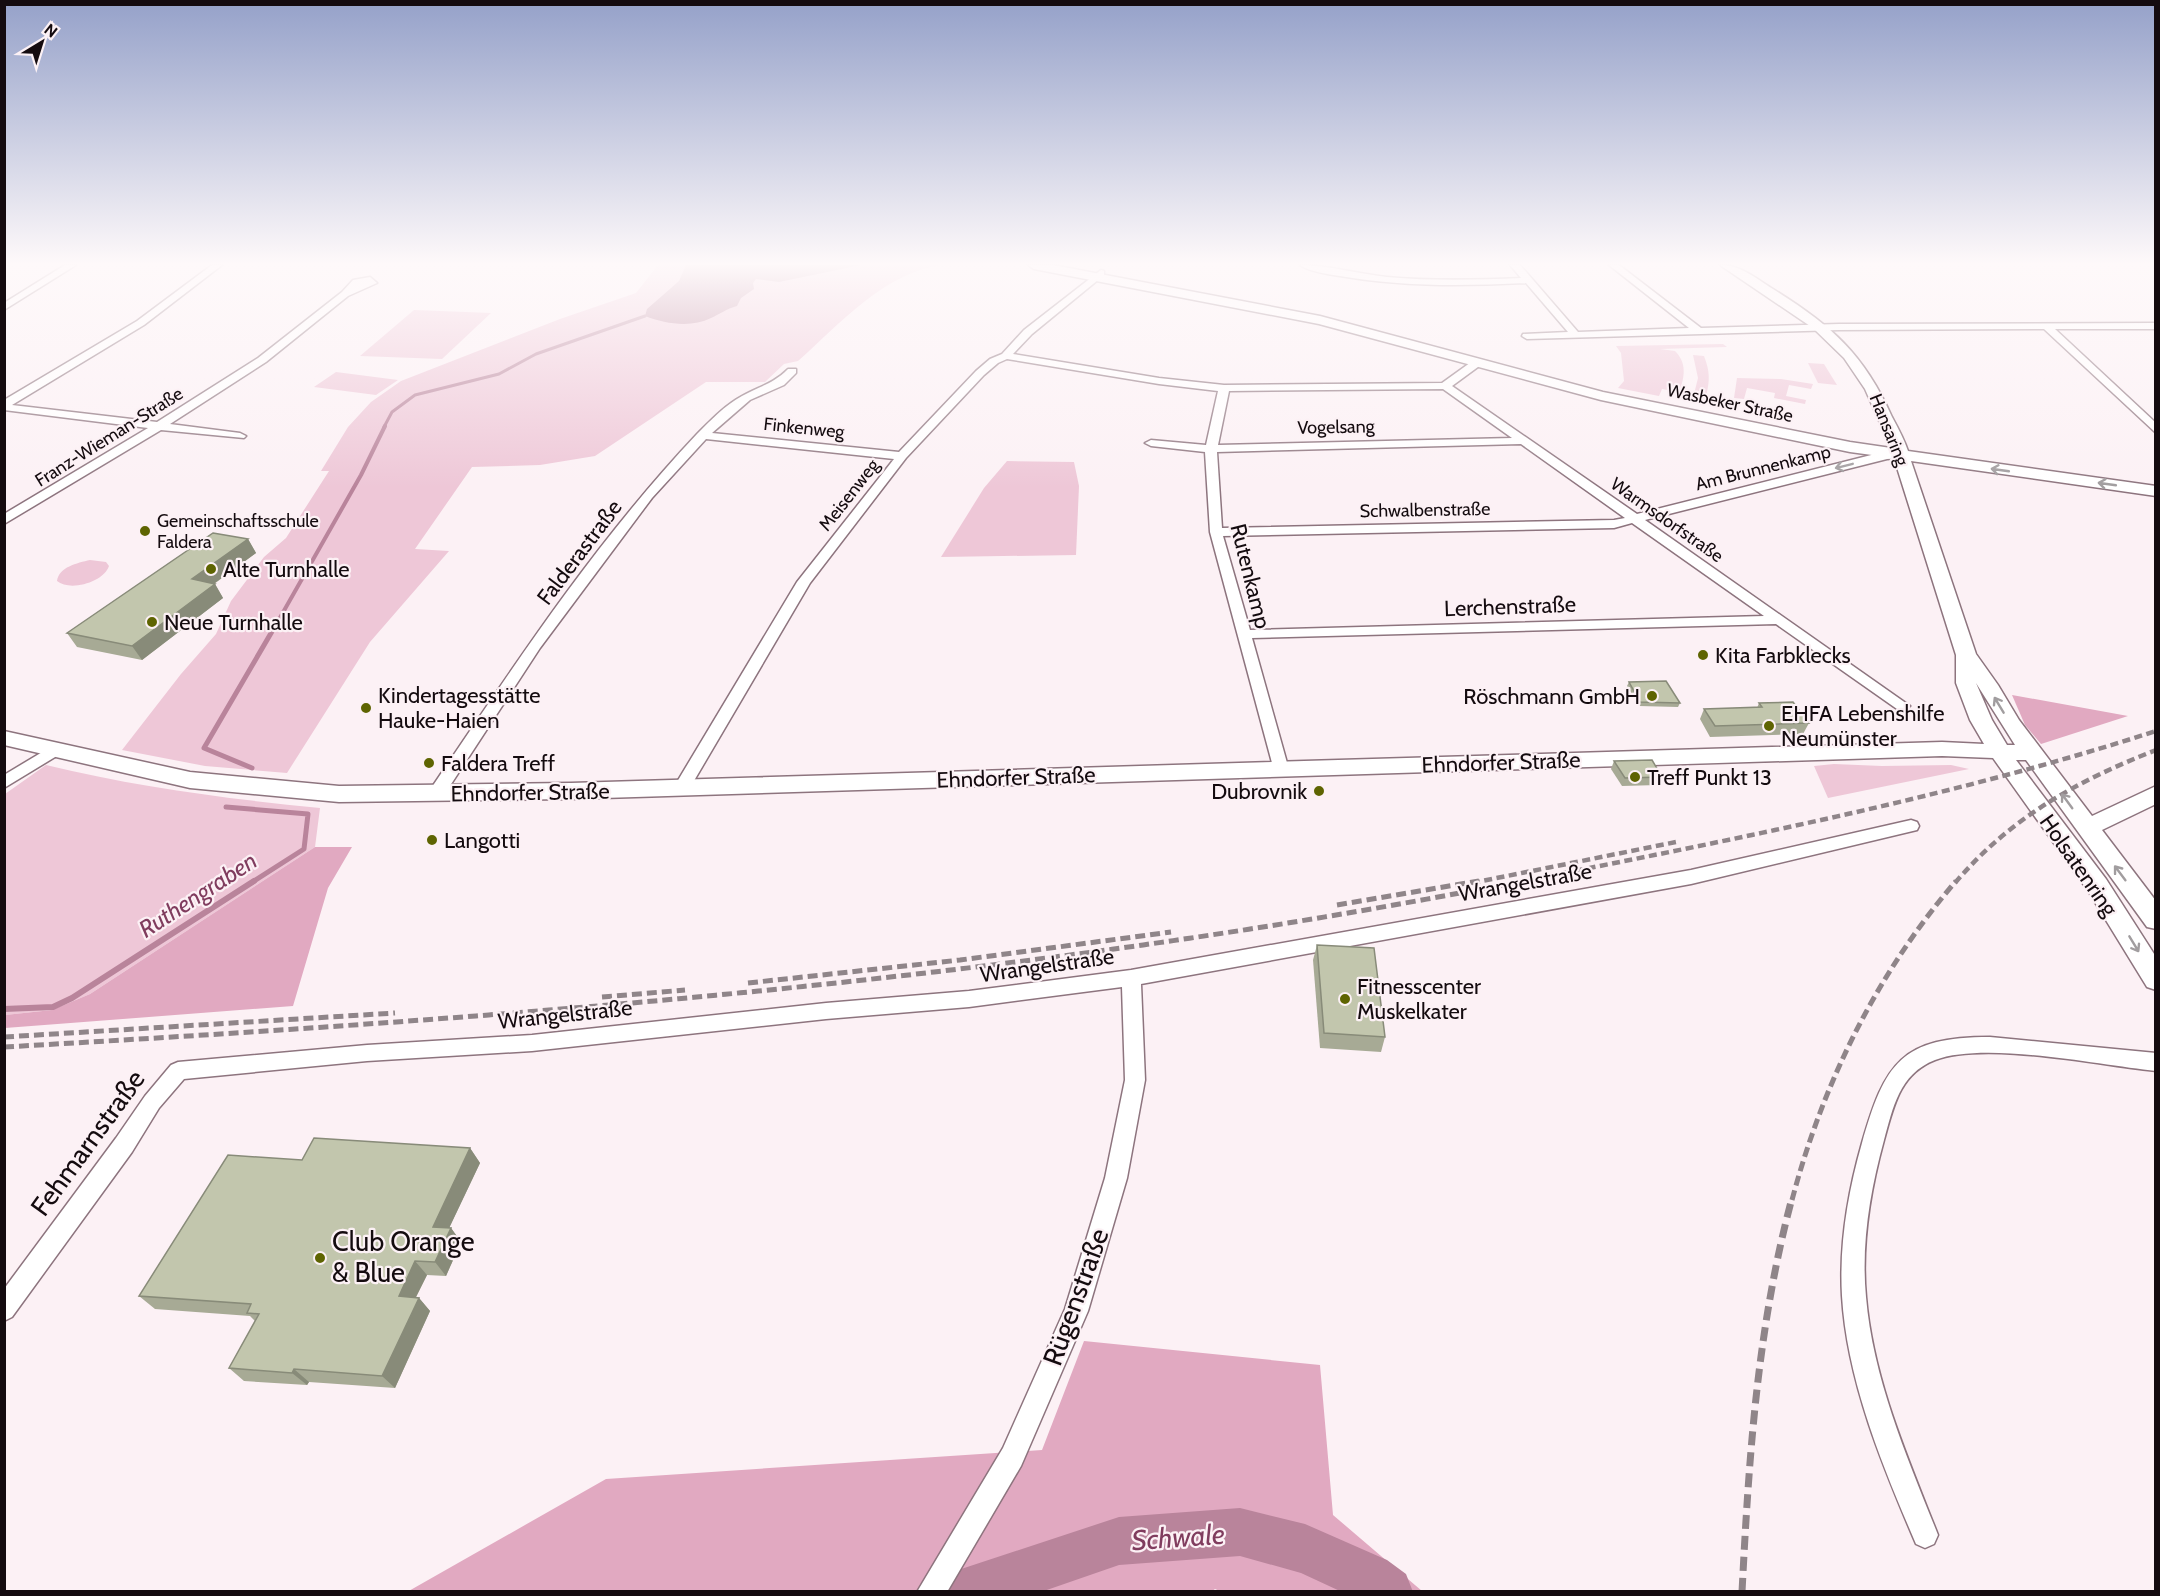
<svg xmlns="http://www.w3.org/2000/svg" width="2160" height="1596" viewBox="0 0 2160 1596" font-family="Cabin,sans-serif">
<rect width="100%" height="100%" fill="#fcf1f5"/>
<g fill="#eec7d7">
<path d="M658 265H945C886 270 840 324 798 361L784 364 765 382H706L595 456 540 465 472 467 415 549 449 551 370 642 287 773 205 766 122 750 181 674 216 634 231 601 264 557 286 538 329 471H321L348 427 371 402 401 381 560 319 636 293Z"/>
<polygon points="414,310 491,313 442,359 360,356"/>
<path d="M1723 344 1727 347 1660 349 1675 351C1687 363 1685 377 1679 392L1662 389 1659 396 1618 388 1624 381 1621 353 1616 346Z"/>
<path d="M1693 355 1704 356C1710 371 1710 381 1706 396L1694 394 1698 378Z"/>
<polygon points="1808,363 1824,364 1837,385 1818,383"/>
<polygon points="336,372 398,380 376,395 314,387"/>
<polygon points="1737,378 1781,379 1813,384 1811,389 1789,385 1786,396 1806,400 1805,404 1774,398 1775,393 1747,388 1744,399 1734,398"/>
<polygon points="1007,461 1074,462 1079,486 1076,555 941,557 984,488"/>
<path d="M90 560 106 562 109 566C104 582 70 592 57 581 59 567 77 563 90 560Z"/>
<polygon points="1834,764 1882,766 1951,765 1969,769 1828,798 1814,766"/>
<path d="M46 765C136 787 229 799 320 808L315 847 90 994 52 1010 5 1015V794Z"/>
</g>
<g fill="#e1a9c1">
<polygon points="2012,695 2128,716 2041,744 2025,725"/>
<polygon points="315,847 352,847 328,888 293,1006 5,1028 5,1015 52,1010 90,994"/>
<polygon points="1084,1341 1320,1365 1333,1515 1422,1591 1222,1592 1215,1589 1211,1592 407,1592 606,1479 1042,1450"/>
</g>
<path fill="#b9849b" d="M686 265H861L779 282 756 279 753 283 754 289 741 298 737 306C726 309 720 314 711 318 691 328 666 324 645 316L647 309 679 281Z"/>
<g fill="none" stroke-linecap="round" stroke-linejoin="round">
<polyline stroke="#b9849b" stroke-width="3" points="384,427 392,412 415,395 499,374 536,354 645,316"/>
<polyline stroke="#b9849b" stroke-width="4" points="273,630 361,475 385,426"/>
<g stroke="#b9849b" stroke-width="5">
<polyline points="252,768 204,748 274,628"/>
<polyline points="226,807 308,814 304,849 251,883"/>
</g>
<polyline stroke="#b9849b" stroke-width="6" points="4,1009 53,1007 72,998 254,881"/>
<polygon fill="#b9849b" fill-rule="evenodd" points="1240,1508 1305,1524 1387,1560 1406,1574 1413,1592 1342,1592 1301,1573 1240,1556 1119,1565 1041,1592 939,1592 946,1574 1119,1517"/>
<defs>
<g id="street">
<polygon points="65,265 76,265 4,310 4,303"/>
<polygon points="212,265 222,265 144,325 12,405 157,422 258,358 342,292 353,280 370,277 377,283 348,296 266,362 170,424 240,433 246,436 244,438 161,430 4,524 4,514 148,428 4,410 4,400 137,321"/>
<path d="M1300 265C1329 265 1358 274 1387 277 1432 281 1476 280 1521 278L1510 265H1520L1578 332 1689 328 1609 265H1619L1701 328 1839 324 2156 323V329H2055L2156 423V433L2044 329 1839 330 1527 339 1522 336 1523 334 1568 332 1526 283C1463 286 1402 287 1340 276 1328 274 1310 272 1300 265Z"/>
<path d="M1101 270 1104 271V275L1032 334 1013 354 1159 378 1224 385 1442 383 1474 360H1482V364L1452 386 1637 514 1887 451 1905 454V458L1887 459 1645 520 1910 706 1907 709H1897L1776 624 1252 638 1289 770 1287 774H1275L1210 532 1205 452 1151 446 1145 443 1151 440 1206 445 1218 391 1159 384 1007 359 998 363 984 375 906 458 810 583 688 791H676L674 787 797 582 894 459 706 439 652 498 540 648 442 798H430L428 794 430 790C513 667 595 542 697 434 710 421 725 405 742 396 760 386 773 384 788 369H796V373L784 385 750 400 712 433 899 452 976 371 990 359 1002 354 1024 330ZM1443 389 1512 438 1218 445 1229 391ZM1521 444 1625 518 1614 520 1222 528 1217 452ZM1632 523 1764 616 1250 630 1223 536 1614 528Z"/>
<polygon points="54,745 60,746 62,750 60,754 4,788 4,775"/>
<polygon points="1911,820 1917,822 1919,826 1917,830 1691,884 1141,984 1145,1080 1127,1178 1088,1311 1021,1466 947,1592 917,1592 1003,1448 1065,1309 1105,1178 1125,1080 1122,987 969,1007 826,1019 532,1051 367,1061 184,1079 159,1108 132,1152 12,1317 4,1321 4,1289 116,1138 145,1096 171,1065 178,1062 367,1045 532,1035 826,1003 969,991 1131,970 1691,870"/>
<path d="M1990 1037 2156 1053V1071C2098 1065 1986 1041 1935 1060 1899 1074 1893 1108 1884 1140 1870 1191 1861 1244 1866 1297 1873 1380 1908 1459 1938 1535L1934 1544 1925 1548 1916 1544C1883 1467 1847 1381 1842 1296 1839 1244 1848 1192 1862 1143 1885 1063 1901 1037 1990 1037Z"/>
</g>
<path id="secondary" d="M1028 265H1053L1320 316 1603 392 1850 442 1891 448 1865 389 1844 358 1813 328 1720 265C1741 265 1755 278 1773 289 1831 325 1864 354 1892 417 1898 428 1904 439 1908 451L2156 486V496L1911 461 1976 654 1998 685 2019 720 2092 816 2156 786V804L2102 830 2156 901V929L2147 927 2026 760H2016L2106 879 2156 957V990L2147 987 2088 891 1993 758 1942 756 571 799 339 802 190 788 4 745V731L190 772 339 786 571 783 1942 742 1984 744 1970 720 1956 683V655L1894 458 1850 452 1601 400 1319 324 1034 269ZM1976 683 2015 745H2007L1992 720Z"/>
</defs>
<use href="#street" stroke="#8d747e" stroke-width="3"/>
<use href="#secondary" stroke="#8d747e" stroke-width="3"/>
<use href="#street" fill="#fff" fill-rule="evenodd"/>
<use href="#secondary" fill="#fff" fill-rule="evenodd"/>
<g stroke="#8f8589" stroke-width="4.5" stroke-dasharray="8 4.5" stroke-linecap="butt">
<polyline points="1472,883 1676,842"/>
<path d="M1514 883C1730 840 1946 799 2156 731"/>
<path d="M1955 883C2011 817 2077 781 2156 750"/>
</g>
<g stroke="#8f8589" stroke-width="5" stroke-dasharray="10 5" stroke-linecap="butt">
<polyline points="1337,905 1479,881"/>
<polyline points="748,983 960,960 1171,932"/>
<polyline points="602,997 685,990"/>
<polyline points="4,1037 395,1013"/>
<path d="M4 1047C512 1018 1022 980 1522 881"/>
<path d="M1792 1200C1823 1083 1877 973 1956 881"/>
</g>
<path stroke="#8f8589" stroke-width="7" stroke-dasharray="14 7" stroke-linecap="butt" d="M1742 1592C1749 1457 1757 1329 1792 1198"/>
</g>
<g fill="#a7aa95">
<polygon points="248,539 256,553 214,584 215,584 223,598 142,660 77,647 67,633"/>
<polygon points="1629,682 1680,703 1678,707 1639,706 1627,686"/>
<polygon points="1759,703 1809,723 1803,734 1710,737 1700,719 1704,709 1757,708"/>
<polygon points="1614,761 1662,777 1658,785 1622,786 1611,769"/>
<polygon points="1317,945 1385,1037 1381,1052 1320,1048 1313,960"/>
<polygon points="470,1148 480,1163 449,1228 451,1228 461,1242 446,1276 427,1275 416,1297 419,1298 430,1311 395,1388 309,1382 307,1385 244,1381 229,1368 255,1321 250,1316 155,1309 139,1296 302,1160"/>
</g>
<g fill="#888b79">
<polygon points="248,539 256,553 201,593 192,579"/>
<polygon points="215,584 223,598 142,660 132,646"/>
<polygon points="470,1148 480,1163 443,1241 433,1227"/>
<polygon points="451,1228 461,1242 446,1276 435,1262"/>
<polygon points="415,1261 427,1275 410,1309 399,1296"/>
<polygon points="419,1298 430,1311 395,1388 382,1376"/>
<polygon points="294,1369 309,1382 307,1385 292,1373"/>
</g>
<g fill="#c2c6ad" stroke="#888b79" stroke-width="1.5">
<polygon points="213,533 248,539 192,579 215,584 132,646 67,633"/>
<polygon points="1666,681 1680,703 1640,702 1629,682"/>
<polygon points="1793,702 1809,723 1715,726 1704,709 1762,707 1759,703"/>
<polygon points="1652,760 1662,777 1625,778 1614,761"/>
<polygon points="1317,945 1374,948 1385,1037 1324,1033"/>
<polygon points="314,1138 470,1148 433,1227 451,1228 435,1262 415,1261 399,1296 419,1298 382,1376 294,1369 292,1373 229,1368 259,1314 247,1313 251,1304 139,1296 228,1155 302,1160"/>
</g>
<defs><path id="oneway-shaft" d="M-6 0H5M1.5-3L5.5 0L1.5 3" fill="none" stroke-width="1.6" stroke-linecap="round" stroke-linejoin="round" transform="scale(1.5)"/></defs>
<g stroke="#a19d9f">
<use href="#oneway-shaft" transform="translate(1844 466) rotate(166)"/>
<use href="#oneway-shaft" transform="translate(2000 470) rotate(-172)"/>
<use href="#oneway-shaft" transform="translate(2107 484) rotate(-172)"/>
<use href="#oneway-shaft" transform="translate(1999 705) rotate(-121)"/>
<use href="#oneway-shaft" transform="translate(2067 801) rotate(-126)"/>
<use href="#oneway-shaft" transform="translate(2120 873) rotate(-127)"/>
<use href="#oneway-shaft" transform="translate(2134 944) rotate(59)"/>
</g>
<linearGradient id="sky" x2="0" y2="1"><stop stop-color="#95a1c9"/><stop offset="0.54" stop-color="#fef9fa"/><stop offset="1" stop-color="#fef9fa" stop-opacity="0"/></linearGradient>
<rect width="2160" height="488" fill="url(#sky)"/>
<g fill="#5e6401" stroke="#fcf1f5" stroke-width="2">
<circle cx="145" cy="531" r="6"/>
<circle cx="211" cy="569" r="6"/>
<circle cx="152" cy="622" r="6"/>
<circle cx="1703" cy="655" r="6"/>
<circle cx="1652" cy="696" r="6"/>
<circle cx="366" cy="708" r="6"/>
<circle cx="1769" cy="726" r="6"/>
<circle cx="429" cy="763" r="6"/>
<circle cx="1635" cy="777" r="6"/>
<circle cx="1319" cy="791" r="6"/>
<circle cx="432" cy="840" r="6"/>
<circle cx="1345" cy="999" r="6"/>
<circle cx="320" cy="1258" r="6"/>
</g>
<g text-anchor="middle" stroke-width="4.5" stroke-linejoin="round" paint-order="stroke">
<g font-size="18" fill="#140b0f" stroke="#fcf1f5">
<text transform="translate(1730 403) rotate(12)" y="6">Wasbeker Straße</text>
<text transform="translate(1336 427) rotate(-1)" y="6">Vogelsang</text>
<text transform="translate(804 428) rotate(6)" y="6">Finkenweg</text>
<text transform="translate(1889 430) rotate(68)" y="6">Hansaring</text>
<text transform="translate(109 437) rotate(-32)" y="6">Franz-Wieman-Straße</text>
<text transform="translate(1763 468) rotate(-14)" y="6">Am Brunnenkamp</text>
<text transform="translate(849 495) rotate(-52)" y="6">Meisenweg</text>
<text transform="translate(1425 510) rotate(-1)" y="6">Schwalbenstraße</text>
<text transform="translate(1667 520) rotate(35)" y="6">Warmsdorfstraße</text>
</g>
<g font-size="18" fill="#140b0f" stroke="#fcf1f5" text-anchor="start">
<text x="157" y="527">Gemeinschaftsschule<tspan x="157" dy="21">Faldera</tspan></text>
</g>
<g font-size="22" fill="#140b0f" stroke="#fcf1f5">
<text transform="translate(579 552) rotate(-53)" y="8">Falderastraße</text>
<text transform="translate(1251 576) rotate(76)" y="8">Rutenkamp</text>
<text transform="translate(1510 606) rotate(-2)" y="8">Lerchenstraße</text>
<text transform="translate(1501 762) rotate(-2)" y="8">Ehndorfer Straße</text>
<text transform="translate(1016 777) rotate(-2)" y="8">Ehndorfer Straße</text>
<text transform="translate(530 792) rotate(-1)" y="8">Ehndorfer Straße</text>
<text transform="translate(2079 865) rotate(55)" y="8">Holsatenring</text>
<text transform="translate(1525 882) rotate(-10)" y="8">Wrangelstraße</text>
<text transform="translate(1047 965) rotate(-8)" y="8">Wrangelstraße</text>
<text transform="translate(565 1014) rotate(-6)" y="8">Wrangelstraße</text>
</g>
<g font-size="22" fill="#140b0f" stroke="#fcf1f5" text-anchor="start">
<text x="223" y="577">Alte Turnhalle</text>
<text x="164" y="630">Neue Turnhalle</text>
<text x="1715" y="663">Kita Farbklecks</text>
<text x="378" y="703">Kindertagesstätte<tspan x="378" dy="25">Hauke-Haien</tspan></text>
<text x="1640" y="704" text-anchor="end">Röschmann GmbH</text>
<text x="1781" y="721">EHFA Lebenshilfe<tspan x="1781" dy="25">Neumünster</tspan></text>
<text x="441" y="771">Faldera Treff</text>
<text x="1647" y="785">Treff Punkt 13</text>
<text x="1307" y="799" text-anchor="end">Dubrovnik</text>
<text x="444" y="848">Langotti</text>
<text x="1357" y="994">Fitnesscenter<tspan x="1357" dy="25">Muskelkater</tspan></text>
</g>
<g font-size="24" font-style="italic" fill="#803c5e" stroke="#fcf1f5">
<text transform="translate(198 895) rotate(-33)" y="8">Ruthengraben</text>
</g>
<g font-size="27" fill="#140b0f" stroke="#fcf1f5">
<text transform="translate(88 1143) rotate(-54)" y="9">Fehmarnstraße</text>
<text transform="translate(1076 1297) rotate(-70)" y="9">Rügenstraße</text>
</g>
<g font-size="27" fill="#140b0f" stroke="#fcf1f5" text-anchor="start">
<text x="332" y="1251">Club Orange<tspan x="332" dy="31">&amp; Blue</tspan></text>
</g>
<g font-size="28" font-style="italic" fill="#803c5e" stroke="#fcf1f5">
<text transform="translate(1178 1537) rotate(-4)" y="10">Schwale</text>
</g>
</g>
<rect width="2160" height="1596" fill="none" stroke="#140b0f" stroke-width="12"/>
<g transform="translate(42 42) rotate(38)" stroke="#fcf1f5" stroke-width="4.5" paint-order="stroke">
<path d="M0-4.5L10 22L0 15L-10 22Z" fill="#140b0f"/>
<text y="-9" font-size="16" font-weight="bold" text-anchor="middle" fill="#140b0f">N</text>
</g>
</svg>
